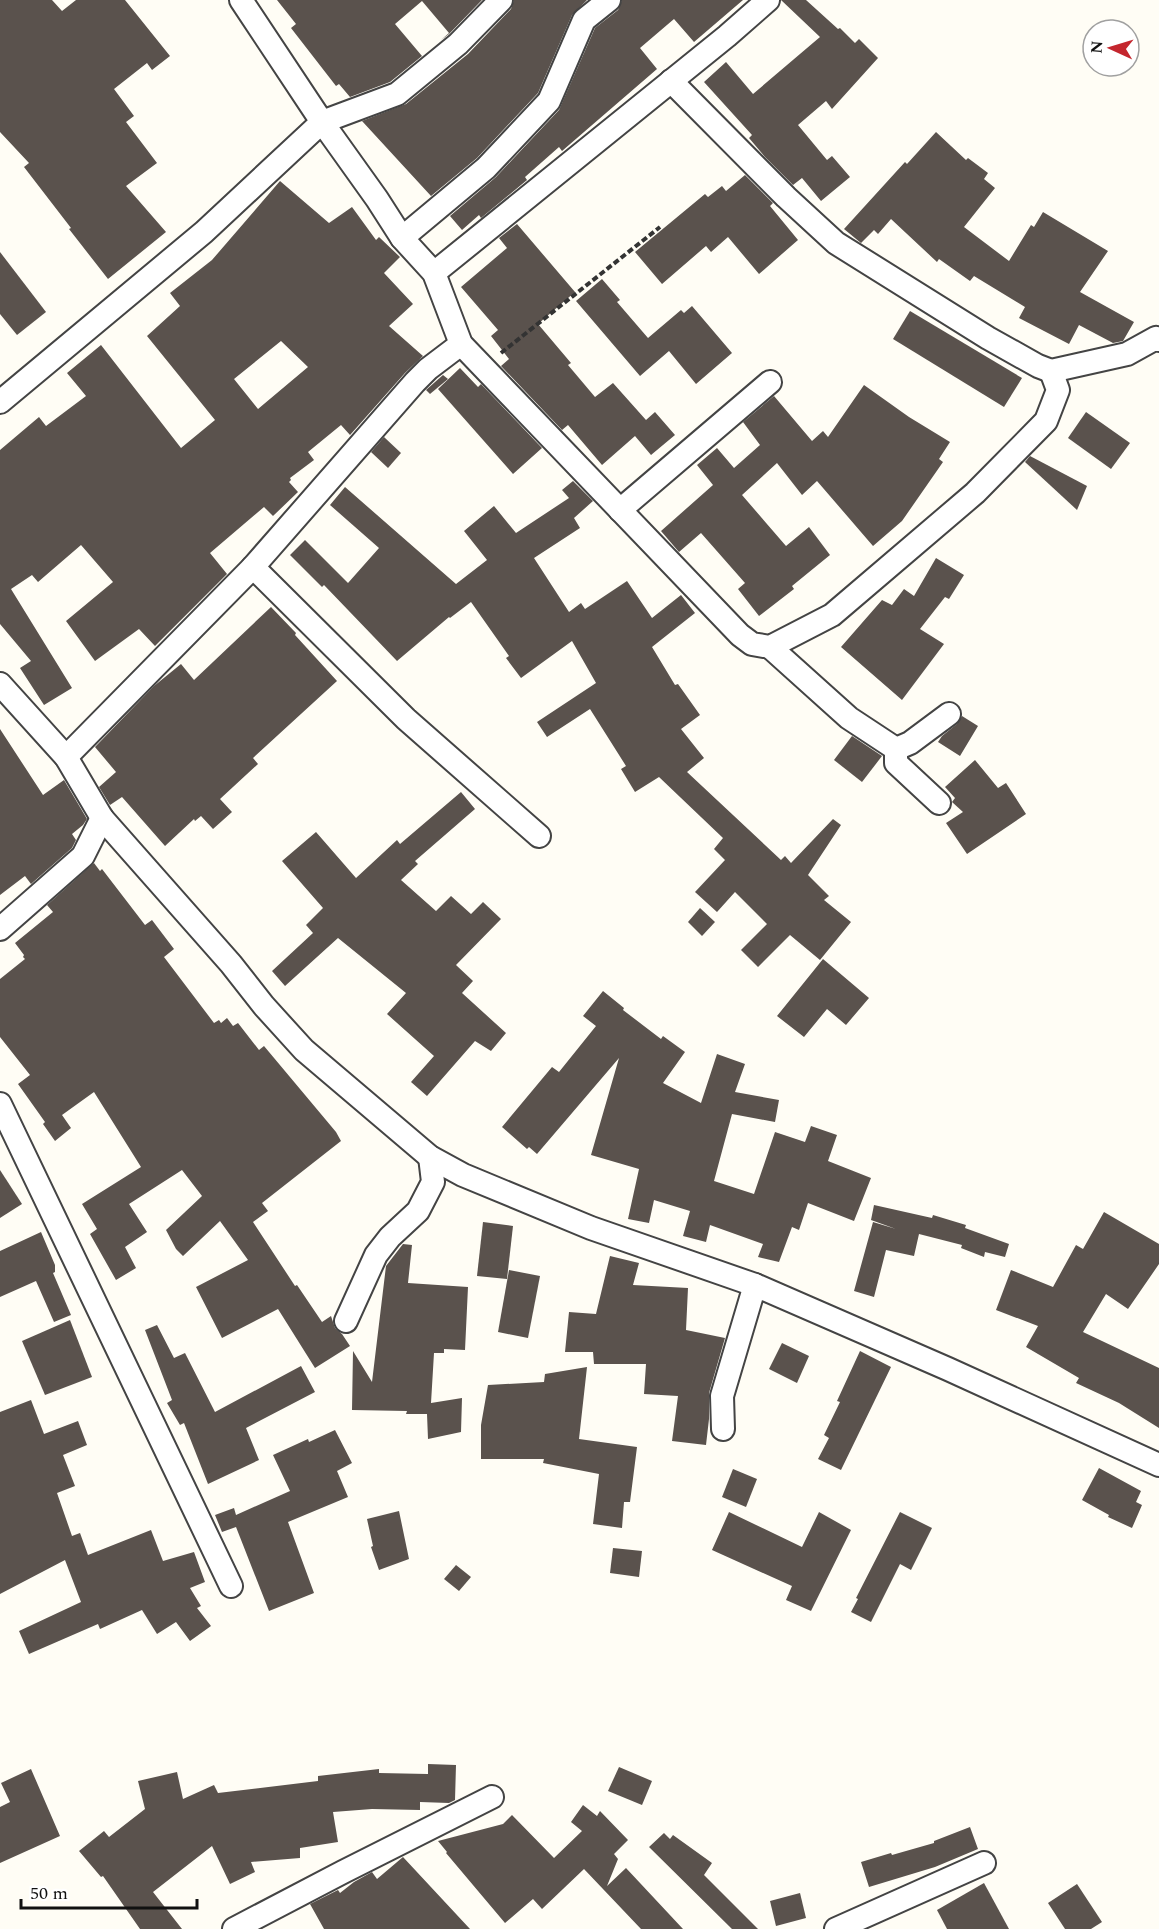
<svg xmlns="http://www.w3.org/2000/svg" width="1159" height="1929" viewBox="0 0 1159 1929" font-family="Spectral,serif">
<rect width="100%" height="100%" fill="#fffdf5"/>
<g fill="#5a524d" fill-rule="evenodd">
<polygon points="0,0 52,0 62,11 76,0 125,0 170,56 152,70 147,63 114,89 134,116 126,122 157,163 126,186 166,232 108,279 69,229 71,228 24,167 29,163 0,132"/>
<polygon points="277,0 482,0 449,34 441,40 449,33 422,1 395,24 422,56 390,82 350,97 339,84 336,86 291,28 296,24"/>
<polygon points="514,0 587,0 572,15 538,93 477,158 431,196 362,121 406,104 468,54 511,9"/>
<polygon points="622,0 743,0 694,42 674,19 640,48 657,69 562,151 559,147 525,177 527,180 481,218 479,215 462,230 450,216 496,177 559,110 595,28 618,10"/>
<polygon points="781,0 806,0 838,29 840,28 855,43 859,39 878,58 832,109 826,101 798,125 827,160 832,156 850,177 821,201 802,178 793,185 765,157 749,138 752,135 704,82 726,62 753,94 820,37"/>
<polygon points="936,132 966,160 968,158 988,173 984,179 995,188 964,227 1009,261 1031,225 1034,227 1043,212 1108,251 1080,292 1134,322 1123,341 1113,343 1079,325 1069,344 1019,318 1025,307 974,276 970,281 939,259 937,262 891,219 878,234 874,230 861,243 844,229 905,162 907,164"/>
<polygon points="745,175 773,203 770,206 798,240 759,274 728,237 711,252 706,246 662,284 635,252 705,194 708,197 722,186 726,191"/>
<path d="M280 181 329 223 352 207 376 240 379 237 400 257 384 273 413 304 389 326 423 356 405 373 350 435 341 425 308 452 314 460 290 478 291 480 289 482 298 492 273 516 264 507 210 553 227 574 155 646 139 629 95 661 66 621 113 582 81 545 38 582 32 575 11 589 72 688 44 705 20 668 31 661 0 624V450L39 417 46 426 86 396 67 373 101 345 181 448 215 420 147 336 180 306 170 293 212 260ZM281 341 308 367 258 409 234 379Z"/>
<polygon points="517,224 575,292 538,324 571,363 568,365 595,397 613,383 646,420 655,412 675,435 651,455 635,436 602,465 568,425 562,430 501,366 509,359 491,336 498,330 461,287 507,248 499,238"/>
<polygon points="0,252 46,312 17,335 0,314"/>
<polygon points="602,279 620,300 617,302 648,338 681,310 684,313 692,306 732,353 696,384 669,351 640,376 576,301"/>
<polygon points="910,311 1022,378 1004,407 893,339"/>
<polygon points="460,368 478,387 481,384 542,448 513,474 438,389"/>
<polygon points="443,375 448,379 430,394 426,390"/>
<polygon points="864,385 909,417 950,442 939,459 943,462 902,521 873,546 817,481 802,495 777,463 742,495 786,546 809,527 830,555 792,586 794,589 759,616 738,589 745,583 701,533 679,552 661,531 713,485 697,465 717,448 734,468 760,445 743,422 774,396 812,441 823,431 828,437"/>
<polygon points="1086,412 1130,443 1111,469 1068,438"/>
<polygon points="384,437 401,453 388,468 371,452"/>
<polygon points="1030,456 1087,486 1077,510 1025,462"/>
<polygon points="573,481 593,501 574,518 580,528 534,558 569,612 581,603 585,609 627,581 652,618 681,595 695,613 652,647 675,685 678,684 700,715 681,729 704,758 687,772 781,860 785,856 791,863 833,819 841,825 808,875 829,896 824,900 851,922 820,960 790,935 758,967 741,950 767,924 735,892 717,912 695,892 725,860 714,849 723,838 659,777 635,792 621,769 626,766 590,709 547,737 537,722 596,683 572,641 521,678 506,658 509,656 471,602 450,618 449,617 397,661 324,585 322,587 290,555 305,540 348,583 379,548 330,505 345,487 456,584 487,560 464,531 494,506 516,533 569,498 562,490"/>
<polygon points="936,558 964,575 949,599 945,597 920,629 944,644 902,700 841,647 882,600 892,605 904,589 914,596"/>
<polygon points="271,607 296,633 295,635 337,681 253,758 258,764 220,799 232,812 213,829 201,816 195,821 194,819 165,846 122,797 110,805 99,787 116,772 95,747 154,686 181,664 194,680"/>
<polygon points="962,716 978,726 960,756 938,742 942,736 957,724"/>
<polygon points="0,729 43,795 64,780 87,819 83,825 72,834 76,840 72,848 31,884 25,876 0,895"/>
<polygon points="852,736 882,756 862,782 834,760"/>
<polygon points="975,760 998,788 1006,783 1026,814 967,854 946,823 963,812 952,802 955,798 945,787"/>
<polygon points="461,792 475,809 415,861 418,864 401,880 436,911 451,896 471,914 483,902 501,919 456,965 473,981 462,993 506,1033 491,1051 475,1041 427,1096 411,1082 434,1056 387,1014 406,993 338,938 285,986 272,971 313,933 306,925 323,908 282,861 316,832 356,878 397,840 400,844"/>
<polygon points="94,863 100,871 102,869 145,925 152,920 174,949 164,957 214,1023 219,1020 221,1023 227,1018 233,1026 238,1023 259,1050 264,1046 336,1132 341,1141 262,1203 268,1211 253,1222 295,1286 297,1285 322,1322 331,1316 335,1328 342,1334 350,1346 315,1368 278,1309 222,1338 196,1287 248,1260 220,1221 183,1256 176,1249 166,1230 202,1196 182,1170 129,1204 147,1232 125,1247 136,1268 116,1280 90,1234 97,1229 82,1204 141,1167 94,1092 62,1115 71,1128 55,1141 43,1124 45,1122 18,1084 30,1075 0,1037 0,979 25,959 23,957 24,955 15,943 53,912 47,905"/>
<polygon points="700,908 715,922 702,936 688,922"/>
<polygon points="823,959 869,998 846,1025 827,1009 804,1037 777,1016"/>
<polygon points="603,991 624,1008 623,1010 661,1039 663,1036 685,1052 663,1083 701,1103 717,1054 745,1064 735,1092 779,1100 775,1122 732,1114 714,1181 754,1194 775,1132 805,1142 811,1126 837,1135 828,1161 871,1178 854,1221 808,1203 799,1230 792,1227 779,1262 758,1257 763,1244 710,1225 706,1242 683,1236 690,1211 654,1200 649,1223 628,1219 639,1169 591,1155 619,1058 537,1154 529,1147 527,1149 502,1127 552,1067 559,1072 596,1026 583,1016"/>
<polygon points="0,1170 22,1204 0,1218"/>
<polygon points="874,1205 932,1218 933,1215 966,1225 965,1228 1009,1244 1005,1257 985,1252 984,1257 961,1248 962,1245 919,1234 914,1256 886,1250 874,1297 854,1291 873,1222 896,1229 871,1220"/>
<polygon points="1104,1212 1159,1244 1159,1264 1128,1309 1106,1294 1083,1332 1159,1368 1159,1428 1119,1403 1076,1383 1079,1378 1026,1347 1038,1326 996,1310 1011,1270 1053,1287 1076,1245 1083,1249"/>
<polygon points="483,1222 513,1226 507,1279 477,1276"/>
<polygon points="41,1232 55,1265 55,1272 53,1273 71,1315 54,1322 36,1281 0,1297 0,1251"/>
<polygon points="403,1244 412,1245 408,1283 468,1287 465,1350 444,1349 444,1353 434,1353 431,1403 462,1398 461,1432 428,1439 427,1414 406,1414 407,1411 352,1410 353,1351 372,1382 386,1266"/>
<polygon points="610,1256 639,1263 633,1285 688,1288 686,1330 725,1338 709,1393 709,1419 706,1445 672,1441 678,1396 644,1394 646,1364 594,1364 593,1352 565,1352 569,1312 596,1314"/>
<polygon points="509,1270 540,1276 528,1338 498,1332"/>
<polygon points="70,1320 92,1377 45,1395 22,1341"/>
<polygon points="157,1325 174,1358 185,1353 215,1412 301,1366 315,1392 246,1428 259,1460 208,1484 184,1423 180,1425 167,1403 172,1400 145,1330"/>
<polygon points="782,1343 809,1356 797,1383 769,1369"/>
<polygon points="860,1351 891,1367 841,1470 818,1459 829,1438 824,1435 840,1402 837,1401"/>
<polygon points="587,1367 579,1439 637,1447 630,1502 624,1502 622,1528 593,1524 599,1474 543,1463 544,1459 481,1459 481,1425 488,1385 544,1382 545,1374"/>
<polygon points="31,1400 44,1434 78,1421 87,1445 63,1455 75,1486 57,1493 72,1536 80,1533 88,1555 151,1530 163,1561 194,1552 205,1582 190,1588 201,1606 197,1608 211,1626 190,1641 176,1622 157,1634 142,1610 100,1629 98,1624 29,1654 19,1631 81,1602 65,1560 0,1594 0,1412"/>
<polygon points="335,1430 352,1463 337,1471 348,1497 288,1522 314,1593 269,1611 236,1527 222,1532 215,1515 234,1508 236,1515 290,1491 273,1455 308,1439 309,1442"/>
<polygon points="1099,1468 1141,1491 1136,1502 1142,1505 1132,1528 1108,1517 1109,1515 1082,1500"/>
<polygon points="733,1469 757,1479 746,1507 722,1497"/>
<polygon points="399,1511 409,1559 379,1570 371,1547 373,1546 367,1519"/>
<polygon points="729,1512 802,1547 819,1512 851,1530 811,1611 786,1600 792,1586 712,1550"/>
<polygon points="900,1512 932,1528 911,1570 900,1564 871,1622 851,1612 858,1599 856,1598"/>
<polygon points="613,1548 642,1551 639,1577 610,1573"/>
<polygon points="456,1565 471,1577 459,1591 444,1579"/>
<polygon points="428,1764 456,1765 455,1800 449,1803 420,1802 420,1810 372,1809 333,1812 338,1842 300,1848 300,1858 251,1862 255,1872 230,1884 212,1846 153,1892 182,1929 140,1929 103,1876 101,1877 79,1851 104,1831 109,1837 145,1809 138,1781 177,1772 183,1799 214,1785 218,1793 318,1781 318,1776 379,1769 379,1773 428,1774"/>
<polygon points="619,1767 652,1781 642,1805 608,1791"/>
<polygon points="31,1769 60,1836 0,1863 0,1807 10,1802 1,1783"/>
<polygon points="583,1805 597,1816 600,1811 628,1840 614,1854 618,1859 607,1886 626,1868 683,1929 641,1929 584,1869 542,1909 533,1899 505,1923 446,1853 447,1852 438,1841 503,1824 512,1815 554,1858 582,1831 571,1822"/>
<polygon points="970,1827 978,1849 935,1867 869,1887 861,1862 891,1853 892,1855 934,1843 934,1841"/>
<polygon points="664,1833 670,1839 673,1835 712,1863 704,1875 758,1929 732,1929 649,1847"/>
<polygon points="403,1857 470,1929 324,1929 310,1904 338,1890 340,1893 354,1882 372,1872 377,1879"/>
<polygon points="984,1883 1009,1929 947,1929 937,1910"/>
<polygon points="1077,1884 1102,1922 1091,1929 1065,1929 1048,1903"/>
<polygon points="800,1893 806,1918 776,1926 770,1901"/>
</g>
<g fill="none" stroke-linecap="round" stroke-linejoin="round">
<defs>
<g id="minor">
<polyline points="241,0 322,122 377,199 402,238 434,273 461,344 740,635 752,644 770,647 832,615 975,493 1046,421 1058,390 1051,371"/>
<polyline points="671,81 786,197 836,243 988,338 1038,366 1051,371 1127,354 1156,338 1159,340"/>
<polyline points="402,238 486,168 549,101 584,20 609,0"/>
<polyline points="434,273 727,36 768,0"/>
<polyline points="0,402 204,232 322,122 397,94 458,44 501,0"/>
<polyline points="620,510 770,382"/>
<polyline points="253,567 406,719 539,836"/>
<polyline points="770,647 849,718 896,749 910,743 949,714"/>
<polyline points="0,684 66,757 102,818 231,964 264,1006 304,1050 430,1157 463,1175 591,1228 755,1285 948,1369 1159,1465"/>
<polyline points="896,749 896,763 939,803"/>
<polyline points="66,757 253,567 415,382 428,369 461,344"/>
<polyline points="0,929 83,856 102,818"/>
<polyline points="0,1104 231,1586"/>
<polyline points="346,1321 376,1255 390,1237 418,1211 433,1182 430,1157"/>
<polyline points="723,1429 722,1396 755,1285"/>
<polyline points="234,1929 343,1872 492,1797"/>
<polyline points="836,1929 984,1863"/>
</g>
</defs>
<use href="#minor" stroke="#444" stroke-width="26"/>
<polyline stroke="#333" stroke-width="4" stroke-dasharray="6 3" stroke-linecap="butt" points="501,353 660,227"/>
<use href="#minor" stroke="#fff" stroke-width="22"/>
</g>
<g transform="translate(1111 48) rotate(274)"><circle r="28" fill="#ffffff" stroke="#a0a0a0" stroke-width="1.5"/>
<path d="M0-4.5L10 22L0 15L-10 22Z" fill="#c4262e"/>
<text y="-9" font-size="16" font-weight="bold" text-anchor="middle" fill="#111111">N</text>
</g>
<path d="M21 1899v9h176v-9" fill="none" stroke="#111111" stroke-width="3"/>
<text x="30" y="1899" font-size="18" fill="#111111" stroke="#ffffff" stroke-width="4.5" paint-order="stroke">50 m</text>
</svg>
